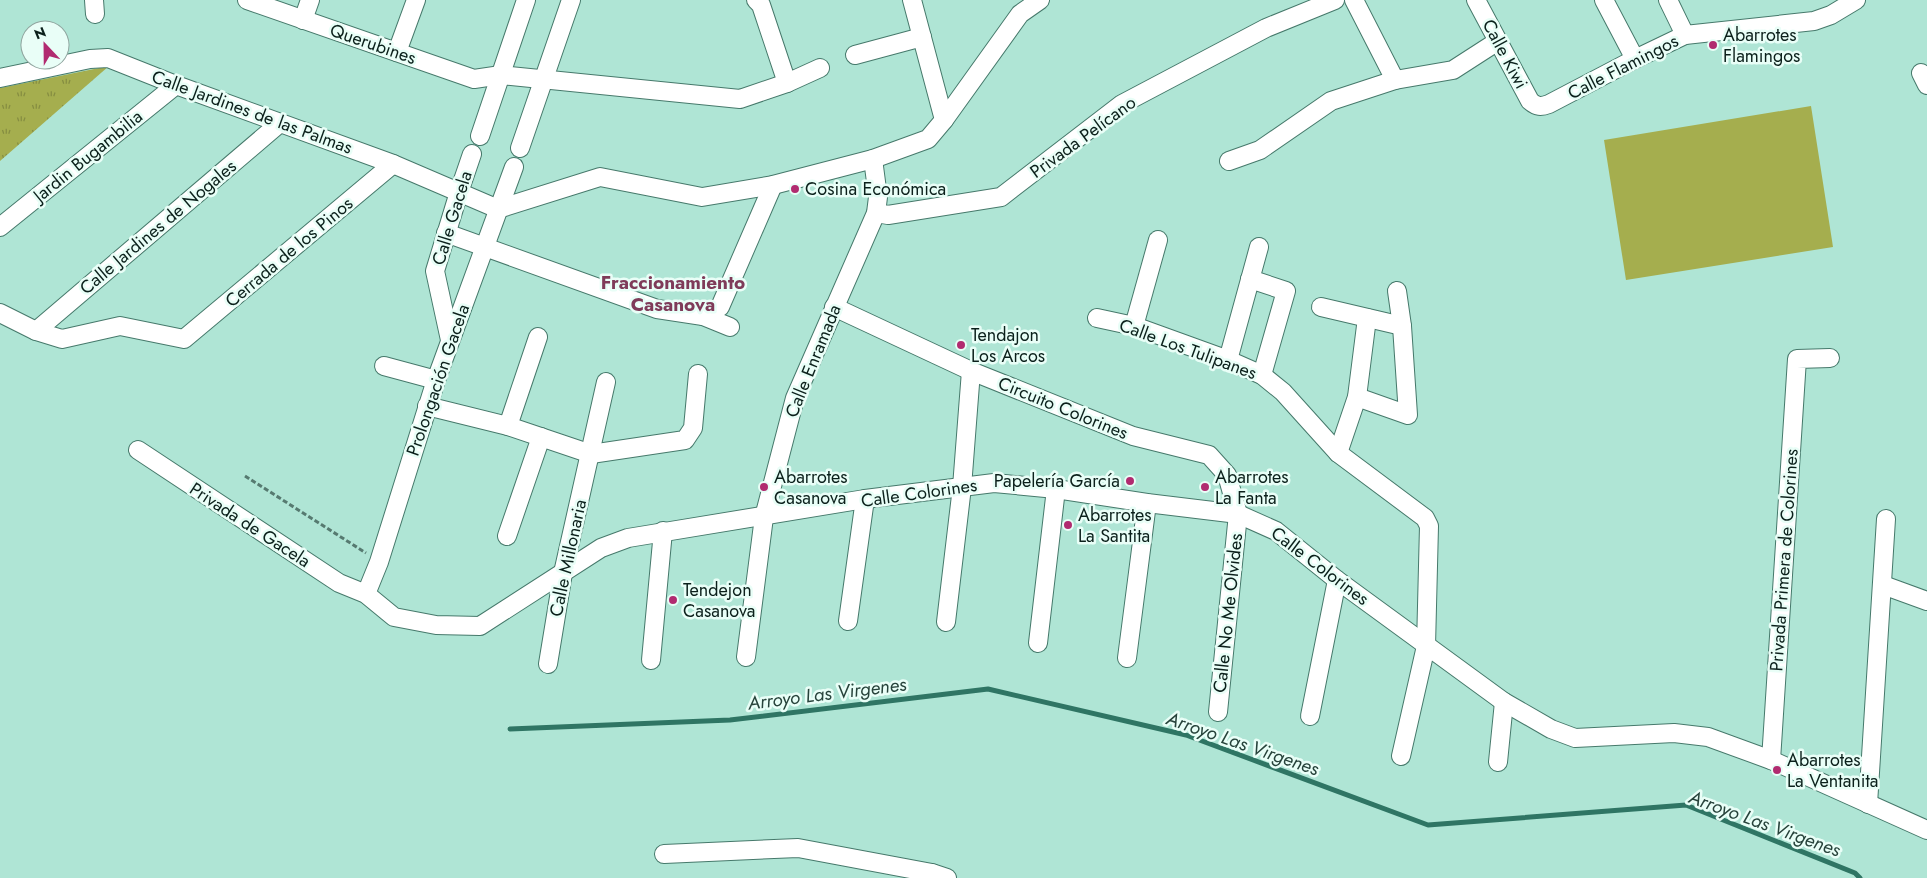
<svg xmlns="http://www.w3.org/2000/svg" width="1927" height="878" viewBox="0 0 1927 878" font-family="Jost,sans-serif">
<defs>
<pattern id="grass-tufts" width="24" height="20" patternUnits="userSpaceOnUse" patternTransform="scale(1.25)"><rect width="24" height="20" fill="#a5ae4e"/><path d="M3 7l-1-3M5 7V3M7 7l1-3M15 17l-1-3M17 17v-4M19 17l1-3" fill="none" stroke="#858d40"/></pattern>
</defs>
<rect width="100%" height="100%" fill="#afe5d5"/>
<polygon fill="url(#grass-tufts)" points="109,66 0,161 0,88"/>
<polygon fill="#a5ae4e" points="1811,106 1833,247 1626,280 1604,140"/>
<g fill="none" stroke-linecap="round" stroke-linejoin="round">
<polyline stroke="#2f7564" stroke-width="5" points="510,729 730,720 988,689 1186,735 1428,825 1686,805 1855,873 1860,878"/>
<defs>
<g id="minor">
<polyline points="94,0 95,14"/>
<polyline points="247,0 474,79 501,75 740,99 787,83 820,68"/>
<polyline points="756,0 761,5 787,83"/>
<polyline points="912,0 944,120"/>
<polyline points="1354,0 1395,80"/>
<path d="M1476 0 1530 101C1537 107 1541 107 1549 104L1635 59 1685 35 1814 21 1831 15 1856 0"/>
<polyline points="1604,0 1635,59"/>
<polyline points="1668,0 1685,35"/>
<polyline points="303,20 310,0"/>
<polyline points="397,52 416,0"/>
<polyline points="855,55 922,37"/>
<polyline points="1921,73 1927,85"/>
<polyline points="0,78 90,59 108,58 176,85 393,164 498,209 600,177 702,197 773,185 873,159 928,139 944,120 1020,14 1040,0"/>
<polyline points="480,136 526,0"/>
<polyline points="520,148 571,0"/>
<polyline points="1229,161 1260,150 1331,101 1395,80 1453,70 1498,41"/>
<polyline points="876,213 888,215 1001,197 1122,104 1266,28 1335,0"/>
<polyline points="0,227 176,85"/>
<polyline points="446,233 657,309 703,316 730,327"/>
<polyline points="1250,279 1286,291 1262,375"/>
<polyline points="834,307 971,371 1133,436 1209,455 1227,475 1238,514 1218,712"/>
<polyline points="1321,307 1402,326"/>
<polyline points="0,313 36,331 62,339 120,326 184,339 393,164"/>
<polyline points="703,316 720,307 773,185"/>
<polyline points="1097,318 1134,326 1228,360 1262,375 1283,392 1338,453 1425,518 1429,526 1426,646 1401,756"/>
<polyline points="1134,326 1158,240"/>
<polyline points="36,331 280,123"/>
<polyline points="450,340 435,271 459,192 472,154"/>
<polyline points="1228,360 1259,247"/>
<polyline points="384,366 436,380"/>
<polyline points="1357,397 1408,415 1402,326 1397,291"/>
<polyline points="427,406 508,426 591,454 685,440 693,428 698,374"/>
<polyline points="508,426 538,337"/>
<polyline points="138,450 339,583 366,594 394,617 436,625 480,626 601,548 628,538 865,499 994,483 1056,489 1147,503 1238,514 1276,531 1337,580 1504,702 1551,729 1575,738 1674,733 1708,737 1771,760 1927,830"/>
<polyline points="1338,453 1357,397 1367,318"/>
<polyline points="507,536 541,437"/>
<polyline points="1883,585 1927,601"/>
<polyline points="366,594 379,562 436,380 514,167"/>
<polyline points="848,621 865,499"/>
<polyline points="946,622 962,487 971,371"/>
<polyline points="1038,643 1056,489"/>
<polyline points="746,657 764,517 795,398 876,213 878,197 873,159"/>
<polyline points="1127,658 1147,503"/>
<polyline points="651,660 663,531"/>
<polyline points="548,664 563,573 606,382"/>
<polyline points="1310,716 1337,580"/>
<polyline points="1771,760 1797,359 1830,358"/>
<polyline points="1498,762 1504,702"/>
<polyline points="1868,804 1886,519"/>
<polyline points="664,854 798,848 932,873"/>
<polyline points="931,878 932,873 947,878"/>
</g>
</defs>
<use href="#minor" stroke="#46796b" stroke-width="20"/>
<polyline stroke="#567a70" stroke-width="3" stroke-dasharray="5 2.5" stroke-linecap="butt" points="245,476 366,553"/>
<use href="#minor" stroke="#fff" stroke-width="18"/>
</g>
<g fill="#b12b70" stroke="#e9fef7" stroke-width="2">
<circle cx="1713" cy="45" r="5"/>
<circle cx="795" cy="189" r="5"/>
<circle cx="961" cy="345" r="5"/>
<circle cx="1130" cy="481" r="5"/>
<circle cx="764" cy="487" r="5"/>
<circle cx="1205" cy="487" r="5"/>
<circle cx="1068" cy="525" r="5"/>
<circle cx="673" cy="600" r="5"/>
<circle cx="1777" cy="770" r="5"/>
</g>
<g text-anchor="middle" stroke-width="5" stroke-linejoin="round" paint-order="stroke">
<g font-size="18" fill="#0b201b" stroke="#e9fef7" text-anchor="start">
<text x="1723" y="41">Abarrotes<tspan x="1723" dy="21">Flamingos</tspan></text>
<text x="805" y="195">Cosina Económica</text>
<text x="971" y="341">Tendajon<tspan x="971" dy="21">Los Arcos</tspan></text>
<text x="774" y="483">Abarrotes<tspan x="774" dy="21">Casanova</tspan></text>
<text x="1215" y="483">Abarrotes<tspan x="1215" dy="21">La Fanta</tspan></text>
<text x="1120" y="487" text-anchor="end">Papelería García</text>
<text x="1078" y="521">Abarrotes<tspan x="1078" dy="21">La Santita</tspan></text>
<text x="683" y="596">Tendejon<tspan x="683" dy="21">Casanova</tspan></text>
<text x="1787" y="766">Abarrotes<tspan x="1787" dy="21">La Ventanita</tspan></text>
</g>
<g font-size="18" fill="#0b201b" stroke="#e9fef7">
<text transform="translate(373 44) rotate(19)" y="6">Querubines</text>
<text transform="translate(1505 54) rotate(62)" y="6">Calle Kiwi</text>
<text transform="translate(1623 67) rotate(-27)" y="6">Calle Flamingos</text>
<text transform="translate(252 112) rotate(20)" y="6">Calle Jardines de las Palmas</text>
<text transform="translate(1083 137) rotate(-36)" y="6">Privada Pelícano</text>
<text transform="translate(88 156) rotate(-39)" y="6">Jardin Bugambilia</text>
<text transform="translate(452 218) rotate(-73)" y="6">Calle Gacela</text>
<text transform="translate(158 227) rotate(-40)" y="6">Calle Jardines de Nogales</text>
<text transform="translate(289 252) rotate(-40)" y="6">Cerrada de los Pinos</text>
<text transform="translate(1188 349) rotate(20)" y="6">Calle Los Tulipanes</text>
<text transform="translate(813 361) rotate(-68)" y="6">Calle Enramada</text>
<text transform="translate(438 380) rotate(-71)" y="6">Prolongación Gacela</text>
<text transform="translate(1063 408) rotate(22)" y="6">Circuito Colorines</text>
<text transform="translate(919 493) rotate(-8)" y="6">Calle Colorines</text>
<text transform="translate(250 525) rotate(33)" y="6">Privada de Gacela</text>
<text transform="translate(568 558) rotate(-78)" y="6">Calle Millonaria</text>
<text transform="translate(1784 560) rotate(-86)" y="6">Privada Primera de Colorines</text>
<text transform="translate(1320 566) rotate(37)" y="6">Calle Colorines</text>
<text transform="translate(1228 613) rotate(-84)" y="6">Calle No Me Olvides</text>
</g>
<g font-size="19" font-weight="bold" fill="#7f3b59" stroke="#e9fef7">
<text x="673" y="289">Fraccionamiento<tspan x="673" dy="22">Casanova</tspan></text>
</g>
<g font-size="19" font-style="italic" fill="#27433b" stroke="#e9fef7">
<text transform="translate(827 693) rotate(-7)" y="7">Arroyo Las Virgenes</text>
<text transform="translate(1243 743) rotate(19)" y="7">Arroyo Las Virgenes</text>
<text transform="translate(1765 823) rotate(20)" y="7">Arroyo Las Virgenes</text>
</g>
</g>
<g transform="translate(45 45) rotate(338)"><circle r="24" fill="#e9fef7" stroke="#90a59f"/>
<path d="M0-4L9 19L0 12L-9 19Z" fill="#b12b70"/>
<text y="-8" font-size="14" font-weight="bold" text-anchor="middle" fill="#0b201b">N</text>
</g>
</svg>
